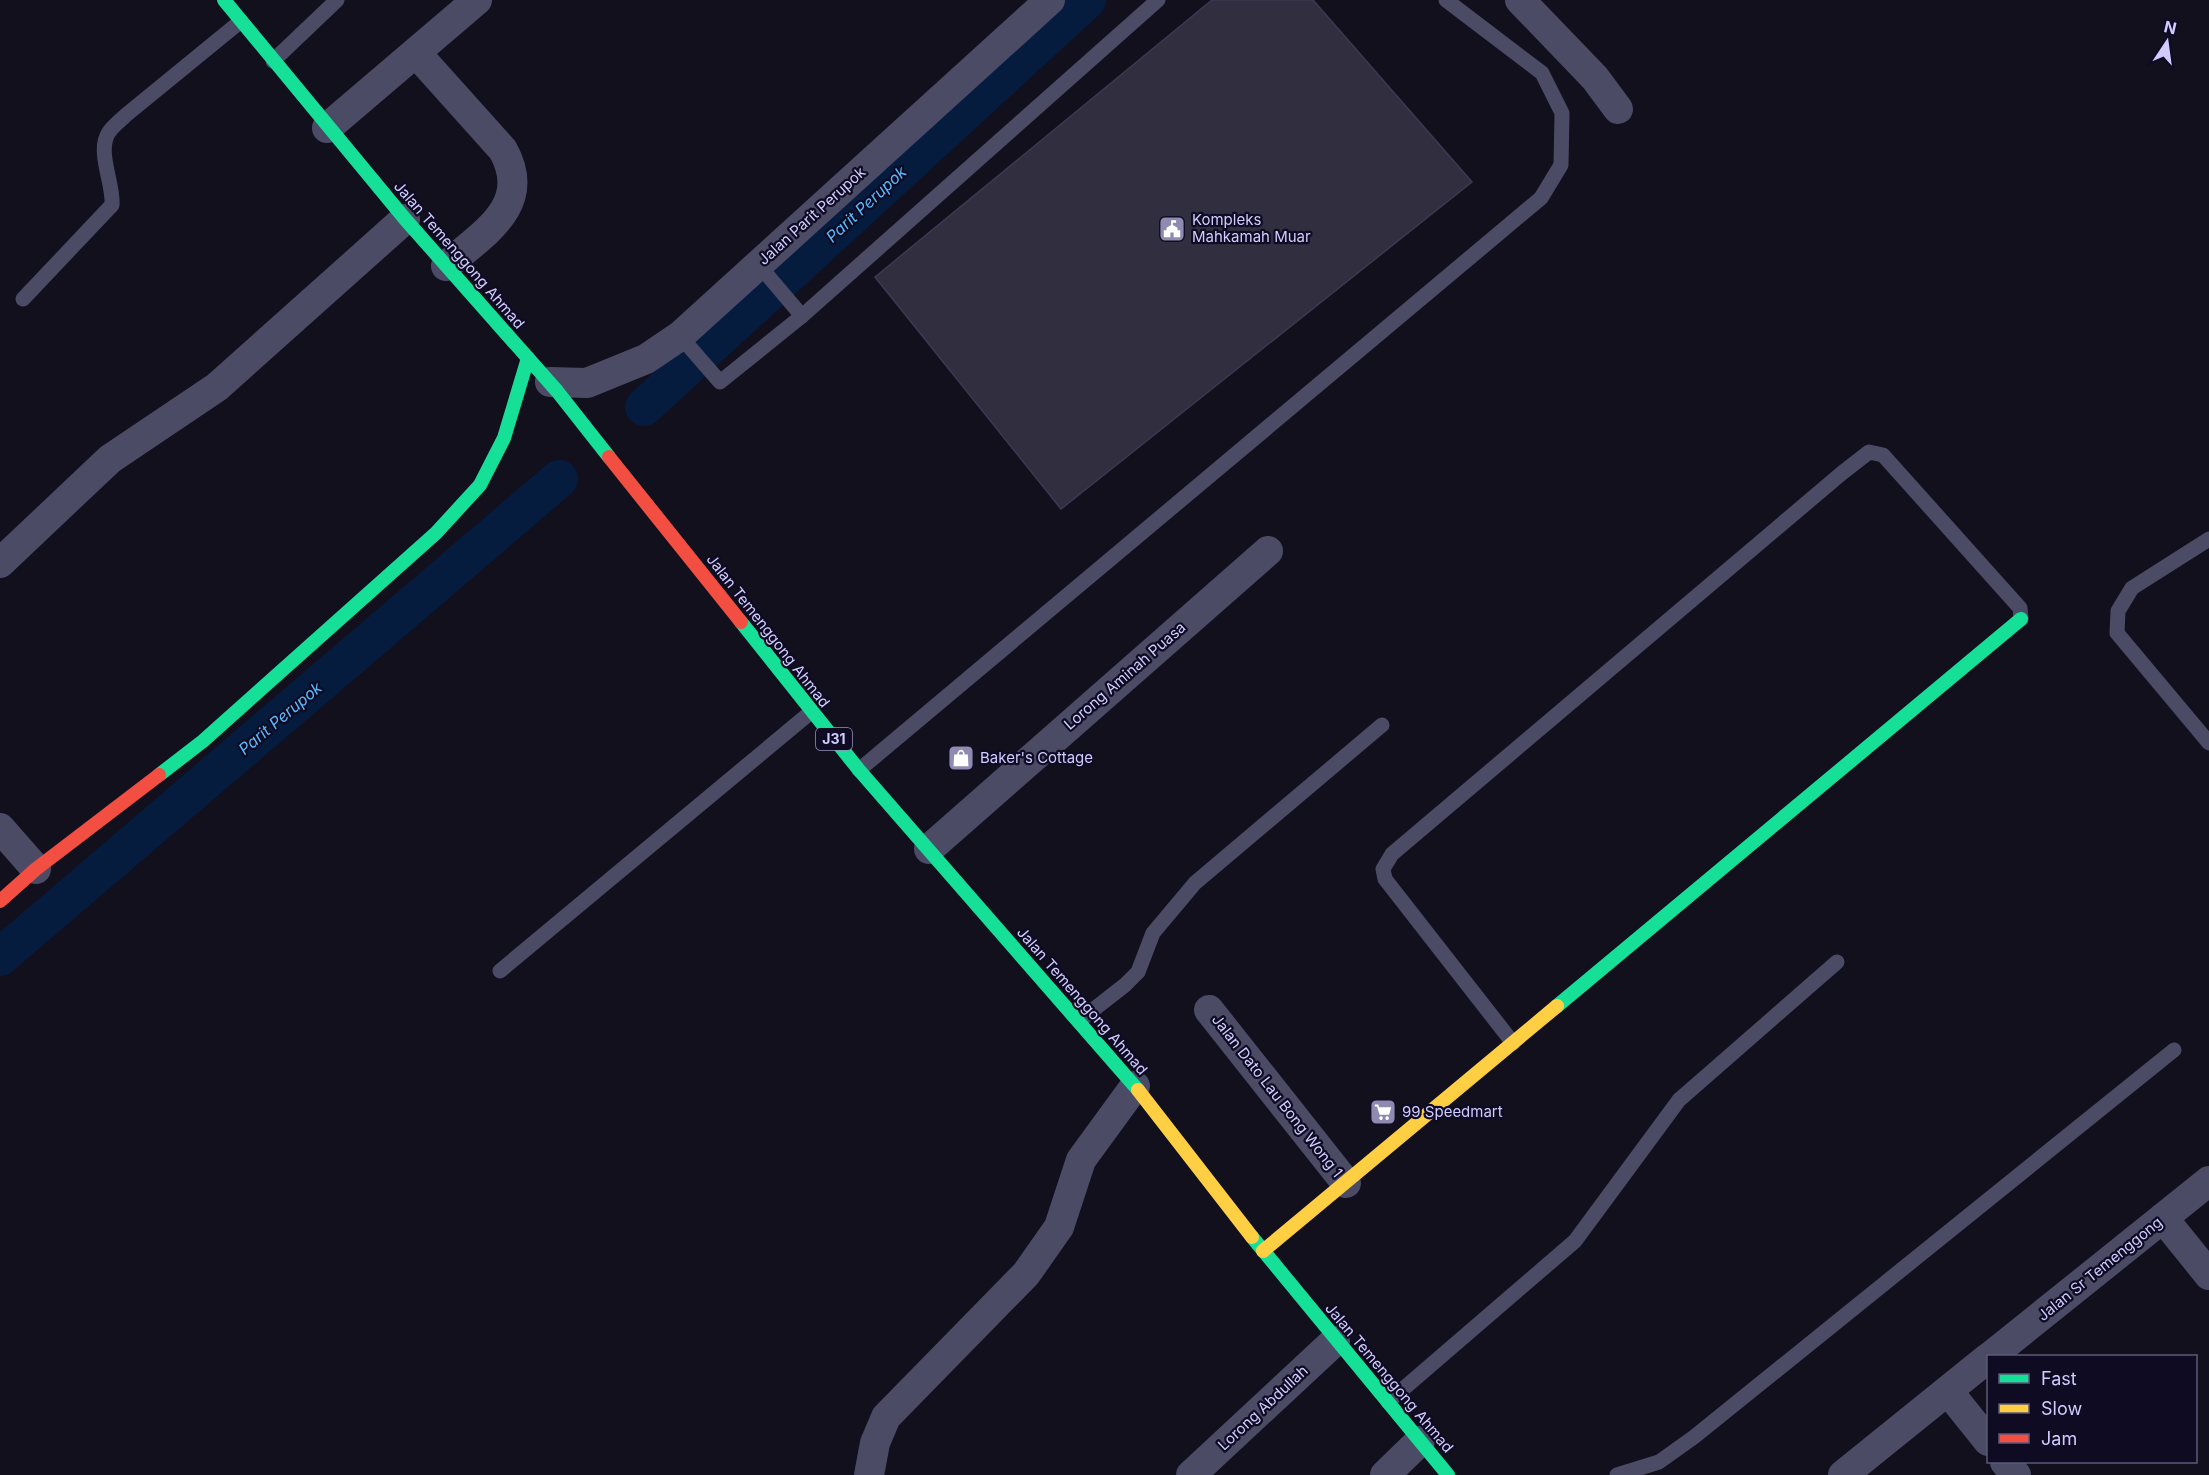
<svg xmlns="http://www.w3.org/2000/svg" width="2209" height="1475" viewBox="0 0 2209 1475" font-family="Inter,sans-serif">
<rect width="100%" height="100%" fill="#12101d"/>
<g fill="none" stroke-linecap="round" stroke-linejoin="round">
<g stroke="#051c3f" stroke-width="38">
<polyline points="644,407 1087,0"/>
<polyline points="0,957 559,479"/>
</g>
</g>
<polygon fill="#302e3f" stroke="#3d3952" stroke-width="1.5" points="1212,0 1313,0 1472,182 1061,509 875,277"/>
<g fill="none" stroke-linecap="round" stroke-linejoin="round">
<g stroke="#4b4b66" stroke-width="15">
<polyline points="273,61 337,0"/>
<polyline points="758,264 802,316"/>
<path d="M23 299 112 205C114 184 96 151 109 132 114 125 121 120 126 115L241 21"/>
<polyline points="680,336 720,382 802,316 1158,0"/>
<polyline points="2209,539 2132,588 2118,611 2117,633 2209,743"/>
<polyline points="859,770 1541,198 1561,165 1562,113 1542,73 1446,0"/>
<polyline points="500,971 811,712"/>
<polyline points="1079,1021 1125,985 1138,972 1153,933 1195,883 1382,725"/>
<polyline points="1513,1043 1385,879 1383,869 1392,854 1842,473 1869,452 1883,455 2020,608 2021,619"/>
<polyline points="1388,1402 1575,1241 1679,1100 1837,962"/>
<polyline points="1617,1475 1659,1462 1694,1437 2174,1050"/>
</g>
<g stroke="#4b4b66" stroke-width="30">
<polyline points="1520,0 1595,78 1618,109"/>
<path d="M417 54 503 150C534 206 482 234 446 266"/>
<polyline points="327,128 477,0"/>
<polyline points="550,382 587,383 646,359 680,336 1050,0"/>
<polyline points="0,563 110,459 217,387 405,219"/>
<polyline points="0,828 36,869"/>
<polyline points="929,849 1268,551"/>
<polyline points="1209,1010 1346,1183"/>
<polyline points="2163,1218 2209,1275"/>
<polyline points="1991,1356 2209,1181"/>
<polyline points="1948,1391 1988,1441"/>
<polyline points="2005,1462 2016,1475"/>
<polyline points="869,1475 875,1443 886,1417 1026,1274 1059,1227 1081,1160 1135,1086"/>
<polyline points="1191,1475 1335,1341"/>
<polyline points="1385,1475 1420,1441"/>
<polyline points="1843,1475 1988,1358"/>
</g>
<g stroke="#16e098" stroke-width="14">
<polyline points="224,0 405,219 557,391 609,457"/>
<polyline points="741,622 859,770 1138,1090"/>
<polyline points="159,775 203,741 436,533 480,485 504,438 528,358"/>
<polyline points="1557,1006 2021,619"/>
<polyline points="1252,1237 1448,1475"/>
</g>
<g stroke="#ffcf43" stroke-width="14">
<polyline points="1138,1090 1252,1237"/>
<polyline points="1263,1251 1557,1006"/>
</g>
<g stroke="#f24e42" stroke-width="14">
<polyline points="609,457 741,622"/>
<polyline points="0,901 36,869 159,775"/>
</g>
</g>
<defs>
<symbol id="civic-square" viewBox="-11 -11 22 22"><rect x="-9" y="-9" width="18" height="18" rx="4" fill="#8e8ab0" stroke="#0e0b22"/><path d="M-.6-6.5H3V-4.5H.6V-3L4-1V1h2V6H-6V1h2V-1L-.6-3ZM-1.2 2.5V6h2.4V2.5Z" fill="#fff"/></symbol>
<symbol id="shop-square" viewBox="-11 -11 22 22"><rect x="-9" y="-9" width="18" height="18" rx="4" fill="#8e8ab0" stroke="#0e0b22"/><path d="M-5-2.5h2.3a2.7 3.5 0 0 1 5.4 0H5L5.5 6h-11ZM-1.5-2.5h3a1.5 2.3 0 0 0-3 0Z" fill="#fff"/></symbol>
<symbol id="supermarket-square" viewBox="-11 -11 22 22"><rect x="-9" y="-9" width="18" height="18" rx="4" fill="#8e8ab0" stroke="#0e0b22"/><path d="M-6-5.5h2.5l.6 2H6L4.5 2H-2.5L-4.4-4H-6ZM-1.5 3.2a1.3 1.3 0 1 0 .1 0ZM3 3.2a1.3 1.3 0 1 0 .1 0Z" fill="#fff"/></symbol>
</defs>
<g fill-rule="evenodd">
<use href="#civic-square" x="1157" y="214" width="30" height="30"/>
<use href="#shop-square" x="946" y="743" width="30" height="30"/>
<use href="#supermarket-square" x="1368" y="1097" width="30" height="30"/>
</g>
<g text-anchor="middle" stroke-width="4.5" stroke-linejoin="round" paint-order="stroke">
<rect fill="#0e0b22" stroke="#9692bd" stroke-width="1.5" x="816" y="728" width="36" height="22" rx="4.5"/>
<g font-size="14" font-weight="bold" fill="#d0ccff">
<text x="834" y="744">J31</text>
</g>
<g font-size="15" fill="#d0ccff" stroke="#0e0b22">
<text transform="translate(812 216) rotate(-42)" y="5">Jalan Parit Perupok</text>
<text transform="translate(459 255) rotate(49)" y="5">Jalan Temenggong Ahmad</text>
<text transform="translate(768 631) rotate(52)" y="5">Jalan Temenggong Ahmad</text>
<text transform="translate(1125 676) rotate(-41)" y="5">Lorong Aminah Puasa</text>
<text transform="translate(1082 1001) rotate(49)" y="5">Jalan Temenggong Ahmad</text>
<text transform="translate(1277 1096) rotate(52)" y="5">Jalan Dato Lau Bong Wong 1</text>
<text transform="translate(2100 1269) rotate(-39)" y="5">Jalan Sr Temenggong</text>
<text transform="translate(1389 1378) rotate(50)" y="5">Jalan Temenggong Ahmad</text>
<text transform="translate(1263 1408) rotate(-43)" y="5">Lorong Abdullah</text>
</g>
<g font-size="15" fill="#d0ccff" stroke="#0e0b22" text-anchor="start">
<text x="1192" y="225">Kompleks<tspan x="1192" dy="17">Mahkamah Muar</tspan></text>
<text x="980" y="763">Baker's Cottage</text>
<text x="1402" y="1117">99 Speedmart</text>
</g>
<g font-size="16" font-style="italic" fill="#5ab9ff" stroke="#0e0b22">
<text transform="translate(866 204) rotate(-43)" y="6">Parit Perupok</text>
<text transform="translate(280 718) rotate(-40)" y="6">Parit Perupok</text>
</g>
</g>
<rect x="1987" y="1355" width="210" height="108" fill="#0e0b22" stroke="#5c587a" stroke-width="1.5"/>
<rect x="1999" y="1374" width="30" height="9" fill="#16e098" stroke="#5c587a" stroke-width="1.5"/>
<text x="2041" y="1385" font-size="18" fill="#d0ccff">Fast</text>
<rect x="1999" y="1404" width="30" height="9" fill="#ffcf43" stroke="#5c587a" stroke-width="1.5"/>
<text x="2041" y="1415" font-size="18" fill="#d0ccff">Slow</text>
<rect x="1999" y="1434" width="30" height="9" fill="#f24e42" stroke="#5c587a" stroke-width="1.5"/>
<text x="2041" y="1445" font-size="18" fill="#d0ccff">Jam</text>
<g transform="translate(2167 42) rotate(13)" stroke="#0e0b22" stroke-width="4.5" paint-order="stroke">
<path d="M0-4.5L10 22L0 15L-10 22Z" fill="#d0ccff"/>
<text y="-9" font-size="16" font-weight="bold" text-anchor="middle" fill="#d0ccff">N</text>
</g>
</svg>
